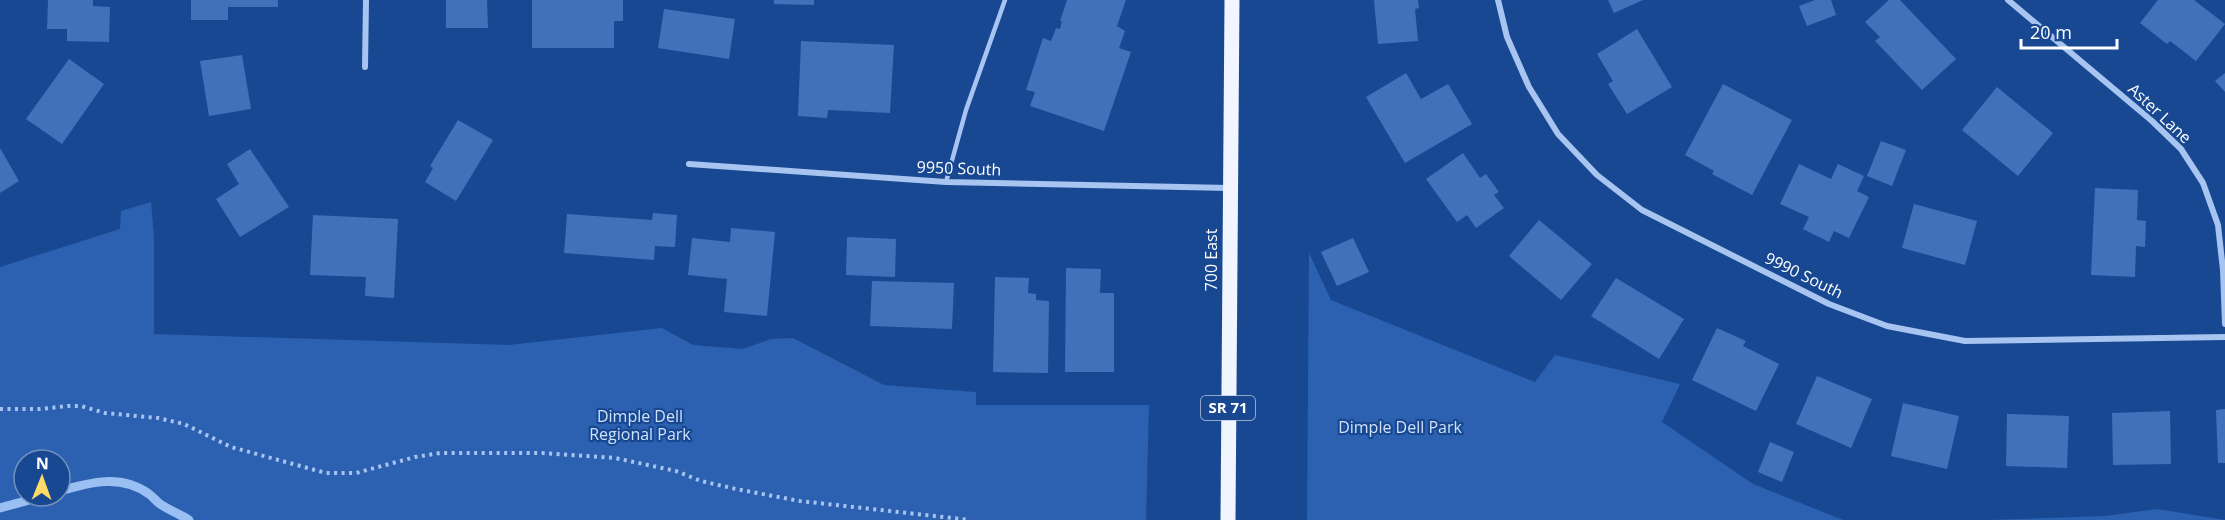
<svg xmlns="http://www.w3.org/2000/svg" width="2225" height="520" viewBox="0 0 2225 520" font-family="'Open Sans',sans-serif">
<rect width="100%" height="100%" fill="#184892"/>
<g fill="#2b61b0" fill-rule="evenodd">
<path d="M151 202 154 237V334L509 345 662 328 693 345 743 349 771 339 793 338 884 385 976 392V405H1149L1146 520H0V267L120 229 121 211ZM24 460H60V496H24Z"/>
<polygon points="1309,253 1331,300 1535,382 1555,355 1680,384 1662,422 1753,484 1843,520 1307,520"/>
<polygon points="2157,509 2225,520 1987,520 2105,516"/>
</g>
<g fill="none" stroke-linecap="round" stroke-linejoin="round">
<g stroke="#9abff2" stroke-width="9">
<path d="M60 491C91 482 121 474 149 494 153 497 156 501 160 504 169 510 179 514 189 520"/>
<polyline points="0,508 44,496"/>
</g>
</g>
<g fill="#4171b9">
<polygon points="48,0 93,0 93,6 110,7 109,42 67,41 67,29 47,29"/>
<polygon points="191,0 278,0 278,7 228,7 228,20 191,20"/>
<polygon points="446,0 487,0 488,28 446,28"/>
<polygon points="532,0 623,0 623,21 614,21 614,48 532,48"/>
<polygon points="774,0 814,0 814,5 774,4"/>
<polygon points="1067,0 1126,0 1117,26 1125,31 1119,48 1131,52 1104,131 1030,106 1035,92 1026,90 1043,38 1051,41 1056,28 1060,29 1062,21 1060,21"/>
<polygon points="1374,0 1418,0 1419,8 1415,9 1418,41 1378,44"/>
<polygon points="1608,0 1643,0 1614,13"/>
<polygon points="1815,0 1831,0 1836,15 1807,26 1799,6"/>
<polygon points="1889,0 1900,0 1956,59 1922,90 1875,41 1880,37 1865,22"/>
<polygon points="2158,0 2194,0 2225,24 2196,61 2170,41 2167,44 2140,23"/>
<polygon points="664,9 735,19 729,59 658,48"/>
<polygon points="1637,29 1672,87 1627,114 1608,84 1613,81 1597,54"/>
<polygon points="801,41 894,45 890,113 828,110 827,118 798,116"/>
<polygon points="242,55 251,109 209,116 200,61"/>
<polygon points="69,59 104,84 62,144 26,119"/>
<polygon points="1406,73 1421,99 1448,84 1472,124 1405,163 1366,97"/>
<polygon points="2225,73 2225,92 2215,81"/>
<polygon points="1723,84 1792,120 1752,195 1712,174 1714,171 1685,155"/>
<polygon points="1997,87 2053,133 2018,176 1962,130"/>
<polygon points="458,120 493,140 456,201 425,182 433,168 430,166"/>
<polygon points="1881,141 1906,150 1892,186 1867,176"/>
<polygon points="0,148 19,181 0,193"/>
<polygon points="250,149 289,207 240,237 216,199 239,184 227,164"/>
<polygon points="1463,153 1480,178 1486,174 1499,192 1494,195 1504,208 1476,228 1467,215 1457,222 1426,179"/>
<polygon points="1799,164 1831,179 1838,164 1864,176 1857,191 1869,197 1849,238 1834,231 1829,242 1803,229 1809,217 1780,204"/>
<polygon points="2095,188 2138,190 2137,220 2146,221 2145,247 2136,246 2135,277 2091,275"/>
<polygon points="1914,204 1977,221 1965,265 1902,248"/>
<polygon points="653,213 677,215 675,247 655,246 654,260 564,253 567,214 652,220"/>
<polygon points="313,215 398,219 394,298 365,296 366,277 310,275"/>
<polygon points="1539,220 1592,264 1561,300 1509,256"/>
<polygon points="731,228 775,232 767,316 724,312 727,279 688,275 692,238 730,242"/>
<polygon points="847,237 896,239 895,277 846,275"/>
<polygon points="1353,238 1369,272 1337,286 1321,252"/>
<polygon points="1066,268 1101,269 1100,293 1114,293 1114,372 1065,372"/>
<polygon points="995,277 1029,278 1028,293 1036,294 1036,300 1049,301 1048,373 993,372"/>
<polygon points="1616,278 1684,319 1659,359 1591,316"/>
<polygon points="872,281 954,283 952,329 870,326"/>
<polygon points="1717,328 1746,341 1743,346 1779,364 1756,411 1692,380"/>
<polygon points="1817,376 1872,399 1851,448 1796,424"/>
<polygon points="1903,403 1959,416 1947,469 1891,456"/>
<polygon points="2225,409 2225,463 2218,463 2216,410"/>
<polygon points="2170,411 2171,464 2113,465 2112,413"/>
<polygon points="2007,414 2069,416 2067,468 2006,466"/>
<polygon points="1770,442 1794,452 1782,482 1758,472"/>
</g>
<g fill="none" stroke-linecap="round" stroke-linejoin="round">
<polyline stroke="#a7c5f0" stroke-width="4" stroke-dasharray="3 4.5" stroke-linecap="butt" points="0,409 40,409 68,406 81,406 105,413 158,418 184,424 231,447 326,473 356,473 415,457 440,453 542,453 615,458 676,471 701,481 736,489 800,501 970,520"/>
<polyline stroke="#a7c5f0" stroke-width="4.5" points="946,182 966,110 1005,0"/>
<g stroke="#a7c5f0" stroke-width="6">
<polyline points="1498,0 1507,37 1529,87 1558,134 1597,175 1642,210 1829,304 1887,326 1965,341 2225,337"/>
<polyline points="2008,0 2152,121 2181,149 2203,183 2218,225 2223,270 2225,324"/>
<polyline points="365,67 366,0"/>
<polyline points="689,164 946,182 1229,188"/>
</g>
<polyline stroke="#f0f5ff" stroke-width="15" points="1228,520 1232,0"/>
</g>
<g text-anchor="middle" stroke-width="4.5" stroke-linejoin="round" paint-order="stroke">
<rect fill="#184892" stroke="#bac8de" stroke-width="1.5" x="1201" y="396" width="54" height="24" rx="4.5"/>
<g font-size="15" font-weight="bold" fill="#fff">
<text x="1228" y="413">SR 71</text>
</g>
<g font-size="16" fill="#fff" stroke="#184892">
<text transform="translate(2160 113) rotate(43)" y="6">Aster Lane</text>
<text transform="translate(959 168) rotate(2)" y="6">9950 South</text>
<text transform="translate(1211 260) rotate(-90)" y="6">700 East</text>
<text transform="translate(1804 275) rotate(26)" y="6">9990 South</text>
</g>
<g font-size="16" fill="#cee0fb" stroke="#184892">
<text x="640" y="422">Dimple Dell<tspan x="640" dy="18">Regional Park</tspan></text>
<text x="1400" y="433">Dimple Dell Park</text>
</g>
</g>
<g transform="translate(42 478) rotate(1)"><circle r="28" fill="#184892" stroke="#7491be" stroke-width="1.5"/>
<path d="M0-4.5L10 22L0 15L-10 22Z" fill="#ffda66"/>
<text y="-9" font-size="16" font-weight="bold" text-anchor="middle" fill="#ffffff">N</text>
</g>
<path d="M2021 39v9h96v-9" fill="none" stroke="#ffffff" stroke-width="3"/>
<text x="2030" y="39" font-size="18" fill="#ffffff" stroke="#184892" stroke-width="4.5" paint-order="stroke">20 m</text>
</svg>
